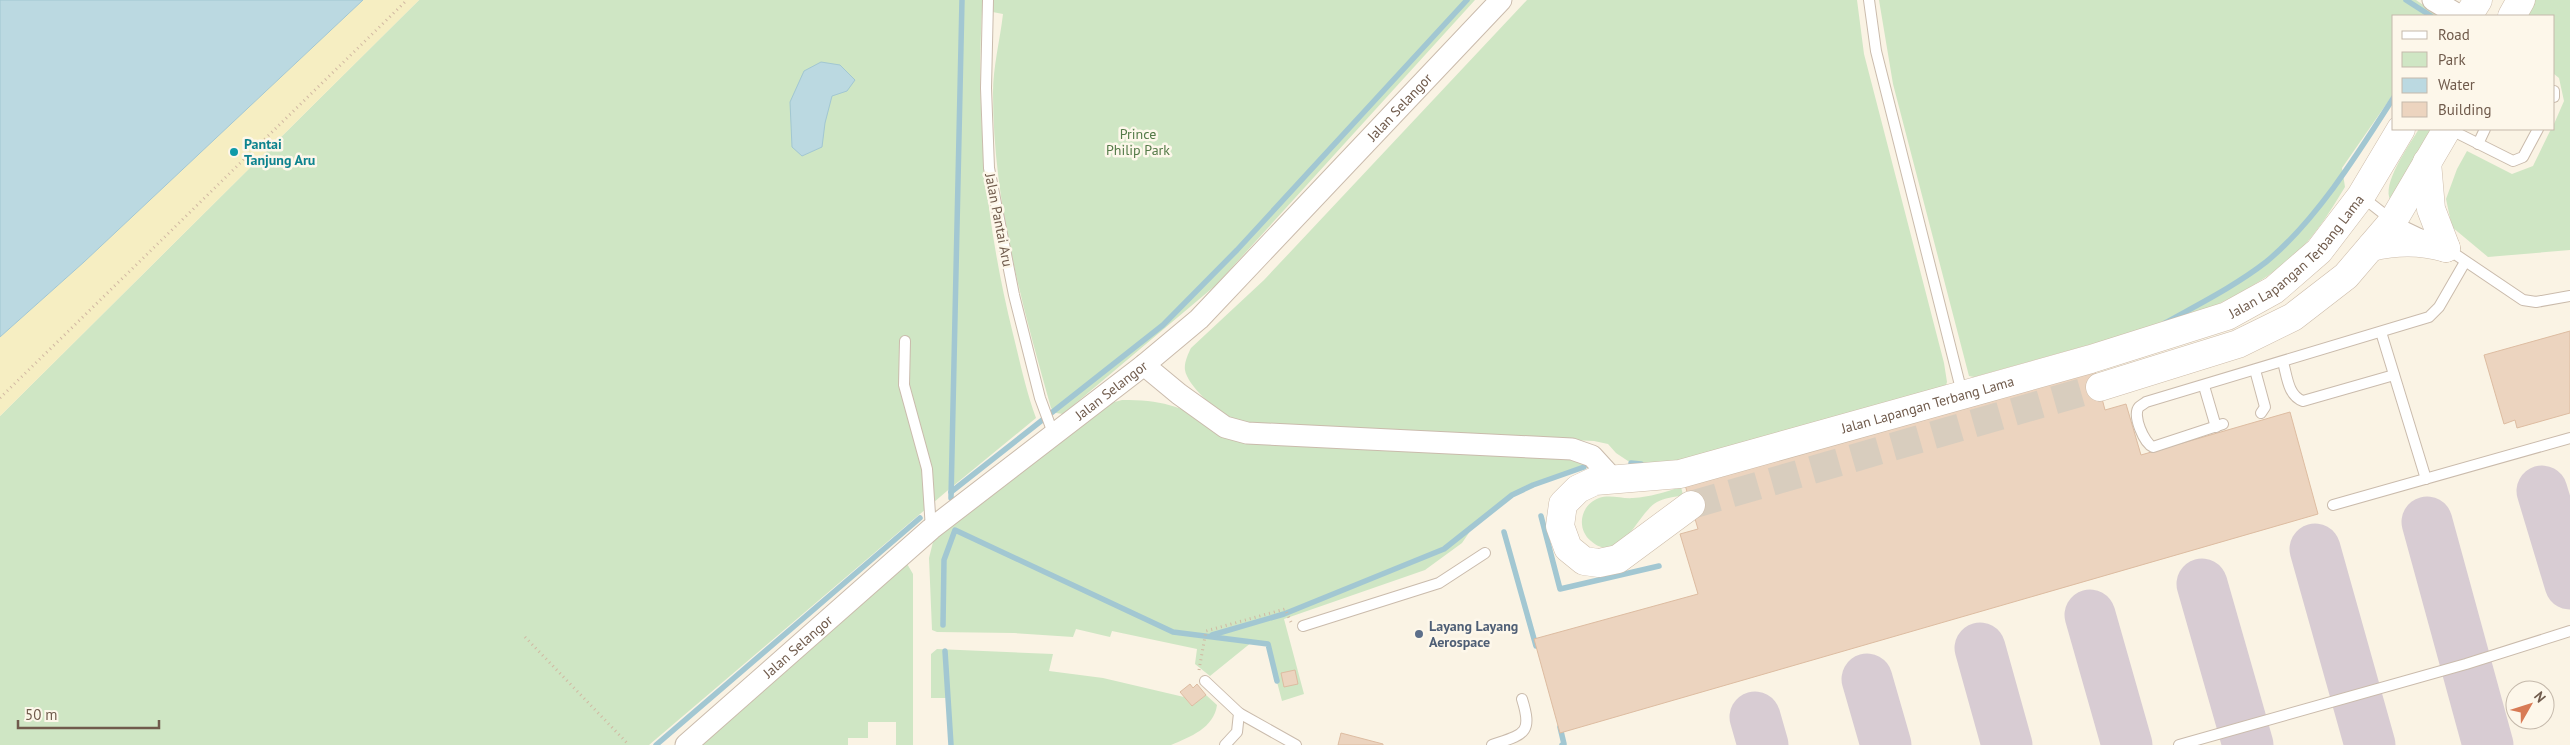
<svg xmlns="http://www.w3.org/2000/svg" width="2570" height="745" viewBox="0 0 2570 745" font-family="'PT Sans',sans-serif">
<rect width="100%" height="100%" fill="#faf3e4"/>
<g fill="#cfe6c4">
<path d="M419 0H1475L1216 285 1063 414 1056 413 1051 408C1022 305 993 201 993 93 993 67 1000 40 1003 14L982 10C976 122 986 225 1013 334 1020 362 1026 391 1036 418L947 491 649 745H0V416Z"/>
<path d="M1527 0H1857L1864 54 1944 363 1947 382 1945 388 1674 463H1631L1616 453 1608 444 1594 441 1257 425C1248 423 1238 421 1230 418 1217 412 1187 385 1185 370 1184 363 1188 354 1191 348L1264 280Z"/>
<path d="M1879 0H2416L2439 16H2394V93L2342 168 2345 187C2334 205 2322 225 2308 241 2278 275 2233 298 2192 316L1974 377 1969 376 1893 84Z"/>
<polygon points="2534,0 2570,0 2570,250 2488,257 2452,227 2446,199 2457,169 2467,151 2512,174 2533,166 2551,129 2554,129 2554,124 2564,101 2559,78 2554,74 2554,16 2525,16"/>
<path d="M2419 129H2434L2391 201C2380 185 2410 144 2419 129Z"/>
<path d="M1122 400C1160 400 1181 405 1213 426L1564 456 1583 461 1584 467 1533 485 1512 495 1475 524 1462 543 1425 570 1284 619 1304 694 1282 701 1267 644 1252 642 1210 676 1195 664 1197 649 1112 631 1110 637 1076 629 1073 637 1014 633 937 632 932 630 929 558 933 542 939 534 1107 404Z"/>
<path d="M1681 487 1683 495C1675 497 1664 498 1657 502 1637 513 1621 567 1591 541 1576 529 1580 505 1599 498 1610 494 1622 499 1633 498 1650 497 1665 492 1681 487Z"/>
<polygon points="906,562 913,574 913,745 896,745 896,722 868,722 868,738 848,738 848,745 700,745"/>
<path d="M937 649 1053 654 1049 671 1103 678 1184 697 1192 706 1206 695 1217 705C1214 728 1190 737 1171 745H951L948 698H931V654Z"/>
</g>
<polygon fill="#f6eec2" points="363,0 419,0 0,416 0,337 84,262"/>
<g fill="#bbd9e1" stroke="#a2c7d2">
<polygon points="0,0 363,0 84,262 0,337"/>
<polygon points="821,62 840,65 855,80 847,91 832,96 825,123 822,147 802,156 792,147 790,102 804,71"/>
</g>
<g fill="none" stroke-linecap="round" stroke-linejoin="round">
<g stroke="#a2c7d2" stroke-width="5.5">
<polyline points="2406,0 2431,16"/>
<path d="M2165 323C2199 304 2235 286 2266 262 2316 221 2359 152 2394 97"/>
<polyline points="1631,463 1641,464"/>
<polyline points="951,492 1163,325 1237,250 1467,0"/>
<polyline points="951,498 962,0"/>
<polyline points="1541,516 1560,589 1659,566"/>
<polyline points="1504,532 1536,646"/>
<polyline points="943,625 944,560 955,530 1173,632 1268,644 1277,681"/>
<polyline points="1212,635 1284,614 1444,549 1512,495 1533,485 1584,467"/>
<polyline points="945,651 951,745"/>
<polyline points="1560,727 1564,744 1562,745"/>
<polyline points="656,745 920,518"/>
</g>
<g stroke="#d8ccd3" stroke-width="51">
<polyline points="2542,491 2570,584"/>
<polyline points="2427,522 2488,745"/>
<polyline points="2315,549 2370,745"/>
<polyline points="2202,584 2248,745"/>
<polyline points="2090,615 2127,745"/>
<polyline points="1980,648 2007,745"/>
<polyline points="1867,679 1886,745"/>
<polyline points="1755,717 1763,745"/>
</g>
</g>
<g fill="#ecd4bf" stroke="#ddbca1">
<polygon points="2570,331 2570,413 2517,428 2515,420 2504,424 2484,355"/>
<polygon points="2093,364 2105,410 2126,404 2141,455 2290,412 2318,514 1560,733 1534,639 1698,594 1680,534 1698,529 1683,478"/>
<polygon points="1295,670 1298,684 1284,687 1281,673"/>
<polygon points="1190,684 1193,688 1197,684 1206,695 1192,706 1180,692"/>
<polygon points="1341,733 1383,744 1383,745 1338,745"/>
</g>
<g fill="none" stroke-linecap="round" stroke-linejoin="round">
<polyline stroke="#d8cdbe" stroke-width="28" stroke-dasharray="28 14" stroke-linecap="butt" points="1691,505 2100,387"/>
<defs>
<g id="lane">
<polyline points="988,0 986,88 989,168 1014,295 1040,398 1053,433"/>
<polyline points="1869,0 1876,51 1962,393"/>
<polyline points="2554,91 2554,97"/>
<polyline points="2449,129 2513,161 2523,157 2538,129"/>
<polyline points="2478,144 2485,129"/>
<polyline points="2361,196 2393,221 2420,234"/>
<polyline points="2446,248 2523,300 2536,302 2570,296"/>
<polyline points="2381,332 2426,479"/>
<polyline points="905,341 904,385 927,469 931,529"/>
<path d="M2283 362C2287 376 2288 396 2303 401L2394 375"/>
<polyline points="2255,370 2265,407 2261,413"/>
<polyline points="2204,386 2216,427"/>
<path d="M2223 424 2153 447C2144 443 2132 415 2139 407 2140 406 2145 403 2146 402L2429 317 2439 307 2465 262"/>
<polyline points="2333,505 2570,438"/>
<polyline points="1303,626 1439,583 1485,553"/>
<polyline points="1205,681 1239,713 1237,732 1225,745"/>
<polyline points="1239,713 1296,745"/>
<path d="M1492 745C1524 734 1533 734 1522 699"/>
<polyline points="2179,745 2466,664 2570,631"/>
</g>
<g id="street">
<polyline points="2433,0 2460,16"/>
<polyline points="1144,365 1179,394 1225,427 1247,433 1572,449 1592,456 1613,479"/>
<path id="s1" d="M686 745 931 529 1144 365 1199 319 1501 0"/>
</g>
<g id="secondary">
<polyline points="2468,16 2478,0"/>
<polyline points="2512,16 2521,0"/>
<polyline points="2427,162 2431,209 2446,248"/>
<path d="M2371 247C2398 241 2419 241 2446 248"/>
<polyline points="2100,387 2238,344 2293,317 2346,276 2393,221 2447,129"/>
<path id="s2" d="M1691 505 1618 559 1599 563 1584 561 1568 548 1560 526 1563 504 1578 489 1595 481 1680 474 2091 359 2227 316 2274 290 2319 251 2361 196 2401 129"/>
</g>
</defs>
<use href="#lane" stroke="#cabbac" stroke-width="12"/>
<use href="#street" stroke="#cabbac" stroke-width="23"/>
<use href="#secondary" stroke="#cdbcaa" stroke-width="29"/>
<g stroke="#d1b8a2" stroke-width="3" stroke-dasharray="1 4" stroke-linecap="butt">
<polyline points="0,398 407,0"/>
<polyline points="525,637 629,745"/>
<polyline points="1199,670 1206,631 1285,609 1291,622"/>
</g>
<use href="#lane" stroke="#fff" stroke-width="10"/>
<use href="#street" stroke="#fff" stroke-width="21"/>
<use href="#secondary" stroke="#fff" stroke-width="28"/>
</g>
<circle fill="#0f9aa8" stroke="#fdf7ea" stroke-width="2" cx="234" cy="152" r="5"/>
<circle fill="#5c6f8a" stroke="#fdf7ea" stroke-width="2" cx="1419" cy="634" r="5"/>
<g text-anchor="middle" stroke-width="5" stroke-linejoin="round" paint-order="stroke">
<g font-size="14" fill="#705b4c" stroke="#fdf7ea">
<text dy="5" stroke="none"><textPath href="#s1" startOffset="959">Jalan Selangor</textPath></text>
<text transform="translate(999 220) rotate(79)" y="5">Jalan Pantai Aru</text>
<text dy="5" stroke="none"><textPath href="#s2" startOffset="979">Jalan Lapangan Terbang Lama</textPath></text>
<text dy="5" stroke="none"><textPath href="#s1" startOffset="554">Jalan Selangor</textPath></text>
<text dy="5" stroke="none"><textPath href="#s2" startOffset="574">Jalan Lapangan Terbang Lama</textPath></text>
<text dy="5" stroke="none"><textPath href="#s1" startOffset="149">Jalan Selangor</textPath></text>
</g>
<g font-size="14" fill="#547a48" stroke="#fdf7ea">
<text x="1138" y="139">Prince<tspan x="1138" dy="16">Philip Park</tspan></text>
</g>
<g font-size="14" font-weight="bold" fill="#0d838f" stroke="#fdf7ea" text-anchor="start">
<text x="244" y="149">Pantai<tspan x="244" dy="16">Tanjung Aru</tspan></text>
</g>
<g font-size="14" font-weight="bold" fill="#4e5e75" stroke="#fdf7ea" text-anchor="start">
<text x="1429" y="631">Layang Layang<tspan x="1429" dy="16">Aerospace</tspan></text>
</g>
</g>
<rect x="2392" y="15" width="162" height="115" fill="#fdf7ea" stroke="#c5b9ab"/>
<rect x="2402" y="31" width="25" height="8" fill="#ffffff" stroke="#c5b9ab"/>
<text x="2438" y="40" font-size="15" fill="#705b4c">Road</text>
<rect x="2402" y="52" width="25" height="15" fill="#cfe6c4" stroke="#c5b9ab"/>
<text x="2438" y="65" font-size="15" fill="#705b4c">Park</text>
<rect x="2402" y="78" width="25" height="15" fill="#bbd9e1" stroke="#c5b9ab"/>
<text x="2438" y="90" font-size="15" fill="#705b4c">Water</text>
<rect x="2402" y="102" width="25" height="15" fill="#ecd4bf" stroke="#c5b9ab"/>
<text x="2438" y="115" font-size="15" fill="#705b4c">Building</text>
<g transform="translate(2530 705) rotate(51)"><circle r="24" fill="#fdf7ea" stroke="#c5b9ab"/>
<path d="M0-4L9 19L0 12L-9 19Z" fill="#d87b55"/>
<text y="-8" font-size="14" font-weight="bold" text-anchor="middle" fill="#705b4c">N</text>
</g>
<path d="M18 720v8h141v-8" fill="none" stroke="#705b4c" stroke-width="2.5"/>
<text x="25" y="720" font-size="15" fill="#705b4c" stroke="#fdf7ea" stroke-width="4" paint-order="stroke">50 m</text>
</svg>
